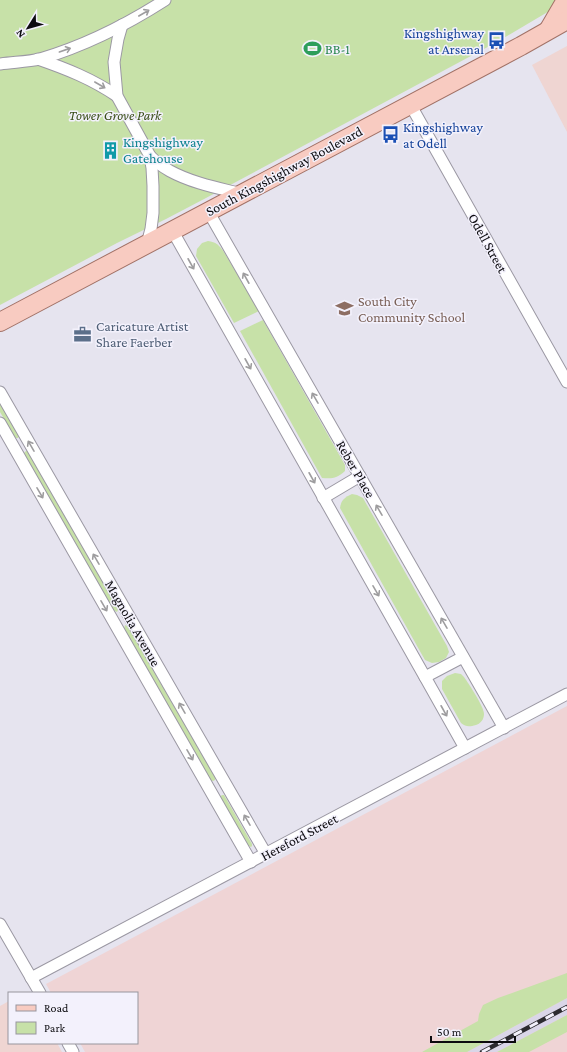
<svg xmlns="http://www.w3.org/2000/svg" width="567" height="1052" viewBox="0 0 567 1052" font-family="'Crimson Pro',serif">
<rect width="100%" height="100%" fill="#e6e4ef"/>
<g fill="#efd5d2">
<polygon points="567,46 567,132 532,65"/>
<polygon points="9,1001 9,1043 57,1043 62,1052 0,1052 0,1006"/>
</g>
<polygon fill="#efd4d5" points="567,706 567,1052 85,1052 80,1043 137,1043 137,993 51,993 46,984"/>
<polygon fill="#dad6e8" points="567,998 567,1015 497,1052 467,1052"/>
<g fill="#c7e1a8">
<polygon points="0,0 560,0 553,8 546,13 497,42 206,198 166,219 117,243 0,305"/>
<path d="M208 241C216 242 219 245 224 252L259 311 234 323 196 256 197 249 202 243Z"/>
<path d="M263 320 345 465V471C337 478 333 479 322 478L240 331Z"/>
<polygon points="0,401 19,436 18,438 16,438 14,436 0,412"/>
<polygon points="26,451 28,451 29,453 118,608 118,610 117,612 113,610 25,455 24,453"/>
<path d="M352 494 357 495 363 498 447 646 449 652 446 658 439 662 432 663 425 660 421 653 340 508C341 500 345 497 352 494Z"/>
<polygon points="125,625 128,627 215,777 215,780 213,781 210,780 124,629"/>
<path d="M455 673 461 674 464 677C469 684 484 707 484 714 484 719 481 723 476 725 469 727 466 727 461 723L442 689V681L447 676Z"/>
<polygon points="222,795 224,795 252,844 252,846 251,847 247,845 221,798 221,796"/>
<polygon points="567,973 567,998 467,1052 422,1052 478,1021 479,1014 483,1005 498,998"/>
<polygon points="567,1015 567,1032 529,1052 497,1052"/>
</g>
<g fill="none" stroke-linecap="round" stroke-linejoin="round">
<defs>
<g id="street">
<polyline points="122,25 118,39 114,62 117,96 150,156 152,168 153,186 153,213 151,229 147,244"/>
<path d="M38 59C67 69 92 79 117 96"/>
<path d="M0 64C13 62 27 62 40 59 84 46 126 25 165 0"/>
<polyline points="410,104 567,382"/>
<path d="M150 156C156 162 163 167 170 171 192 183 218 188 242 194"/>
<polyline points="208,211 504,728"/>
<polyline points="172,230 425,677 465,748"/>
<polyline points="0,392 266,854"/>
<polyline points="0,423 251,862"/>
<polyline points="323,498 360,476"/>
<polyline points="425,677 463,657"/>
<polyline points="0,924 40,993"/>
<polyline points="31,978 567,694"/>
<polyline points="68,1043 73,1052"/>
</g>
<g id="primary">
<polyline points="549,29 566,0"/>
<polyline points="0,322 521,46 567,20"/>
</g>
</defs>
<use href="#street" stroke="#9b98a3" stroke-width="13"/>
<use href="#primary" stroke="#a27267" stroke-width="20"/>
<use href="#street" stroke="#fff" stroke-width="11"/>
<use href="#primary" stroke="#f8cbc1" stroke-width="18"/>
<defs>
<polyline id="rail" points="482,1052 567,1007"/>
</defs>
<use href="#rail" stroke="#2c2b30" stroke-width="4.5"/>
<use href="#rail" stroke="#f3f1fc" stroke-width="3" stroke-dasharray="9" stroke-linecap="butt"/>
</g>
<defs><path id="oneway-shaft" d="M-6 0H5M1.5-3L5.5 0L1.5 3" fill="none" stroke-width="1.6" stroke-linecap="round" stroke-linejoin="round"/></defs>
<g stroke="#9e9d9f">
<use href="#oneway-shaft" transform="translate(144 13) rotate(-30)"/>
<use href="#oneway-shaft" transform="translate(65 50) rotate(-19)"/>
<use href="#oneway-shaft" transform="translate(100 85) rotate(30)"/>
<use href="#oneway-shaft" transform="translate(191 264) rotate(61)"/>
<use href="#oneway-shaft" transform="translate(246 278) rotate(-119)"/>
<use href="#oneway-shaft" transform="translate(248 364) rotate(61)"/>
<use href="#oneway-shaft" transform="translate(315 398) rotate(-120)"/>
<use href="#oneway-shaft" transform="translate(31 446) rotate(-120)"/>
<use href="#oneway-shaft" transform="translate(312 478) rotate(61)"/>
<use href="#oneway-shaft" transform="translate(40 493) rotate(60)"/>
<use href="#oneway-shaft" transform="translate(379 510) rotate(-120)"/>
<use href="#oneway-shaft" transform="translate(96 559) rotate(-120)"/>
<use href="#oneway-shaft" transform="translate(376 591) rotate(60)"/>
<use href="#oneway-shaft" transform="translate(104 606) rotate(60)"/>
<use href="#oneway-shaft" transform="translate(444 623) rotate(-120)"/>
<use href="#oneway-shaft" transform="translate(182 708) rotate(-120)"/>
<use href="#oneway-shaft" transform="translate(444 711) rotate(61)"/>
<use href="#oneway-shaft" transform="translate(190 755) rotate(60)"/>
<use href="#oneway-shaft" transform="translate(247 820) rotate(-120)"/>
</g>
<defs>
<symbol id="bus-bare" viewBox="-9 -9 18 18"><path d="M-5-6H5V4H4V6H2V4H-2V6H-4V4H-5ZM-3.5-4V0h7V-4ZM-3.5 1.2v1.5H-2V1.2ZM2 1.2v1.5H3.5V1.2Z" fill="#1a4fb4" stroke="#f3f1fc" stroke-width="2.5" paint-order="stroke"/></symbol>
<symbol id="stadium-bare" viewBox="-9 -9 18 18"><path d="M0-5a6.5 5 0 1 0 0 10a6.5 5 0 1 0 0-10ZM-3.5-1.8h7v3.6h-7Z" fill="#2e9e5b" stroke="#f3f1fc" stroke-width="2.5" paint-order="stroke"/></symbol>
<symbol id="building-bare" viewBox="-9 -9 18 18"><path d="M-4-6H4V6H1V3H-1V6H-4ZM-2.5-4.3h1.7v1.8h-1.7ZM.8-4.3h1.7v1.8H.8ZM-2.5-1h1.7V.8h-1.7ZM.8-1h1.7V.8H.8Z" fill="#0f9aa8" stroke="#f3f1fc" stroke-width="2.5" paint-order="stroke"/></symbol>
<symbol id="school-bare" viewBox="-9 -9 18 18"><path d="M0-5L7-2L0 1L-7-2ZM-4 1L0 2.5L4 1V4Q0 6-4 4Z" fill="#8d6e63" stroke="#f3f1fc" stroke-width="2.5" paint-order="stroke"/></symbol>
<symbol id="office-bare" viewBox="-9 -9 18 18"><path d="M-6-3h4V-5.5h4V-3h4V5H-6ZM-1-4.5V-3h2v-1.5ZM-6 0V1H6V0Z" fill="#5c6f8a" stroke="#f3f1fc" stroke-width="2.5" paint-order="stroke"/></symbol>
</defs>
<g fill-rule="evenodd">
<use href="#bus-bare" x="484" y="28" width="25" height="25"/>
<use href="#stadium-bare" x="300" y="36" width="25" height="25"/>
<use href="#bus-bare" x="378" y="122" width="25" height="25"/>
<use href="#building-bare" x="98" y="138" width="25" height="25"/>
<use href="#school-bare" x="332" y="296" width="25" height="25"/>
<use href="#office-bare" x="70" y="322" width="25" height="25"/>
</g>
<g text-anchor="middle" stroke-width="3" stroke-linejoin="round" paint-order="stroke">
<g font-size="14" fill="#164399" stroke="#f3f1fc" text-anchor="end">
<text x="484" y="38">Kingshighway<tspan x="484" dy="16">at Arsenal</tspan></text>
<text x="403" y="132" text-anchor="start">Kingshighway<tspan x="403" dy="16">at Odell</tspan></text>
</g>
<g font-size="14" fill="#27864d" stroke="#f3f1fc" text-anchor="start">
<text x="325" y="54">BB-1</text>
</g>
<g font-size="14" font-style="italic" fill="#384d16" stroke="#f3f1fc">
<text x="115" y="120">Tower Grove Park</text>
</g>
<g font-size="14" fill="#0d838f" stroke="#f3f1fc" text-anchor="start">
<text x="123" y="147">Kingshighway<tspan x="123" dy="16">Gatehouse</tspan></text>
</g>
<g font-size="14" fill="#0c0b0f" stroke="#f3f1fc">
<text transform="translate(284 171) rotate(-28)" y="5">South Kingshighway Boulevard</text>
<text transform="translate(488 243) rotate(61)" y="5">Odell Street</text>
<text transform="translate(356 469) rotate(60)" y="5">Reber Place</text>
<text transform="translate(133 623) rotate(60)" y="5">Magnolia Avenue</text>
<text transform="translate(299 837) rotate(-28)" y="5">Hereford Street</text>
</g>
<g font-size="14" fill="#785e54" stroke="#f3f1fc" text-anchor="start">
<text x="358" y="306">South City<tspan x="358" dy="16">Community School</tspan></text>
</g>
<g font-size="14" fill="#4e5e75" stroke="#f3f1fc" text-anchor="start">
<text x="96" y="331">Caricature Artist<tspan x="96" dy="16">Share Faerber</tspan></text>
</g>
</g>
<rect x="8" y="992" width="130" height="52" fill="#f3f1fc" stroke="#97959d"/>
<rect x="16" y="1005" width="20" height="6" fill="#f8cbc1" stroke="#97959d"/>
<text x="44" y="1012" font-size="12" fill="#0c0b0f">Road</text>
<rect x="16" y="1022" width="20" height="12" fill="#c7e1a8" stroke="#97959d"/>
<text x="44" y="1032" font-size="12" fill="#0c0b0f">Park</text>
<g transform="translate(28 28) rotate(233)" stroke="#f3f1fc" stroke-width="3" paint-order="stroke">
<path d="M0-3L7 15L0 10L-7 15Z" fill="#0c0b0f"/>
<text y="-6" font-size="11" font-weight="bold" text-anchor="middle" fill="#0c0b0f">N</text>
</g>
<path d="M431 1036v6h84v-6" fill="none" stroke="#0c0b0f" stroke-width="2"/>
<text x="437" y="1036" font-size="12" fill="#0c0b0f" stroke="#f3f1fc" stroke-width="3" paint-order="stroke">50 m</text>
</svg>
